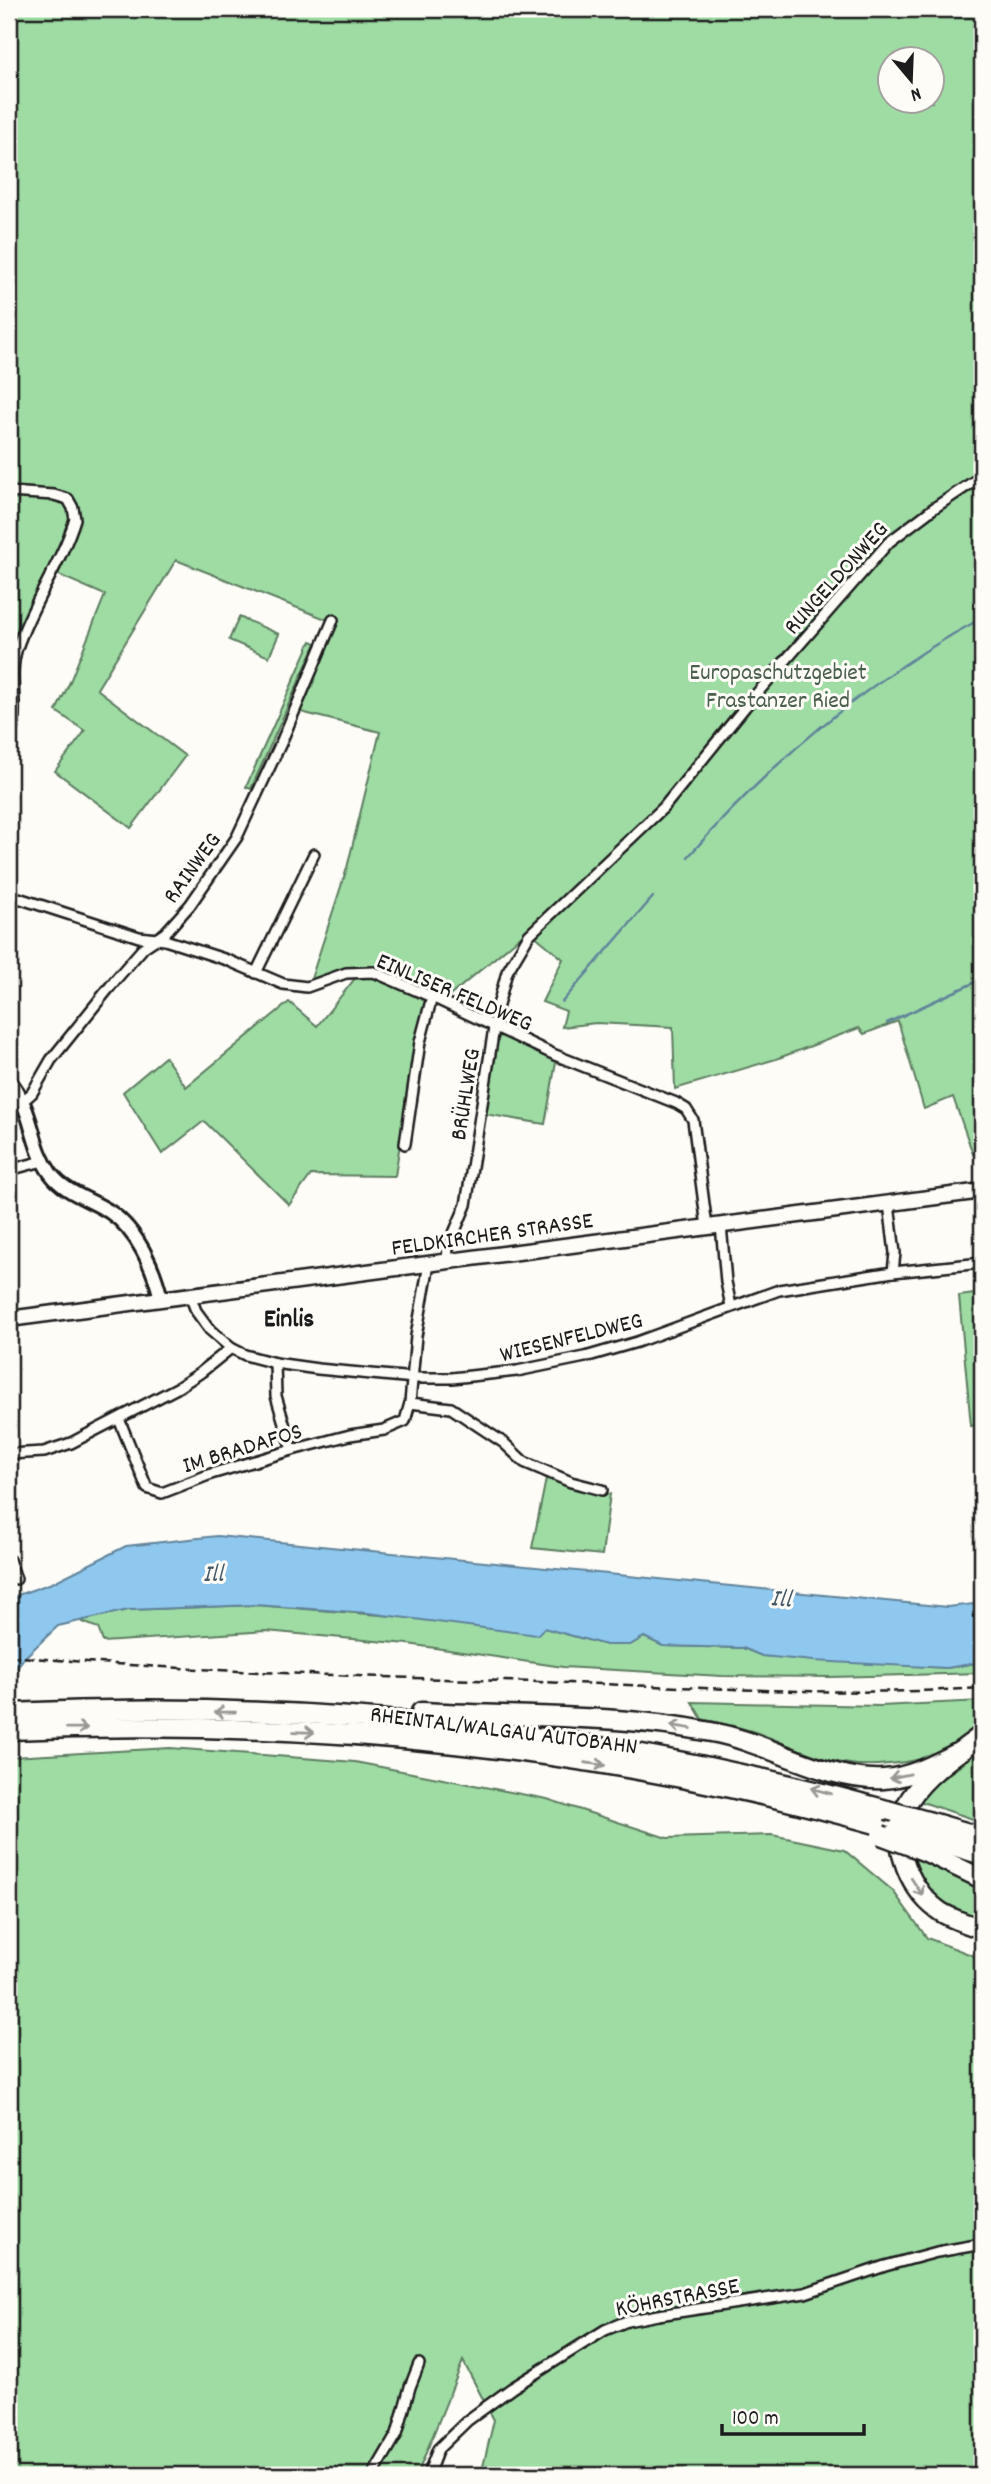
<svg xmlns="http://www.w3.org/2000/svg" width="991" height="2484" viewBox="0 0 991 2484" font-family="Dekko,sans-serif">
<rect width="100%" height="100%" fill="#fdfcf7"/>
<filter id="ink" filterUnits="userSpaceOnUse"><feTurbulence type="fractalNoise" baseFrequency=".0143" numOctaves="2"/><feDisplacementMap in="SourceGraphic" scale="14" xChannelSelector="R" yChannelSelector="G"/><feConvolveMatrix kernelMatrix="1 2 1 2 8 2 1 2 1" color-interpolation-filters="sRGB"/></filter>
<g filter="url(#ink)">
<g fill="#9edca4" stroke="#5d7c60" stroke-width="2" fill-rule="evenodd">
<path d="M9 9H982V1152L973 1154 953 1097 924 1109 898 1021 864 1034 859 1028 776 1059 675 1089 673 1027 596 1023 562 1027 566 1011 542 1002 563 959 528 930 446 999 431 993 416 1040 395 1176 311 1175 289 1205 204 1121 162 1154 123 1092 165 1057 186 1087 289 1002 317 1026 364 967 310 982 347 868 380 732 297 711 336 623 176 560 97 689 185 756 131 828 55 771 85 731 56 711 69 684 105 595 50 571 9 664ZM890 60H932V102H890Z"/>
<polygon points="239,617 279,634 269,657 229,640"/>
<polygon points="311,641 316,643 251,789 246,787"/>
<polygon points="489,1021 558,1051 545,1124 478,1113"/>
<polygon points="982,1293 982,1424 971,1426 959,1296"/>
<polygon points="546,1479 610,1494 602,1555 532,1548"/>
<polygon points="255,1605 544,1628 606,1645 630,1645 644,1637 663,1646 743,1648 762,1656 947,1668 982,1662 982,1673 831,1677 722,1676 563,1667 408,1644 266,1631 103,1642 98,1628 78,1620 128,1610"/>
<path d="M982 1701V1822L919 1801 928 1789 964 1763 950 1747C935 1757 922 1759 905 1762 838 1773 814 1754 755 1732 738 1726 719 1723 702 1719L692 1702 880 1706Z"/>
<polygon points="170,1748 355,1762 547,1799 667,1838 772,1835 844,1850 893,1891 927,1938 982,1959 982,2475 481,2475 494,2420 463,2361 417,2475 9,2475 9,1754 12,1757"/>
<polygon points="908,1853 952,1871 982,1888 982,1921 957,1913 922,1886"/>
</g>
<polygon fill="#8fc8ee" stroke="#61839a" stroke-width="2" points="217,1536 948,1607 982,1603 982,1662 947,1668 813,1661 762,1656 743,1648 663,1646 644,1637 630,1645 606,1645 544,1628 537,1635 368,1613 255,1605 128,1610 58,1626 24,1658 9,1678 9,1598 52,1583 126,1546"/>
<g fill="none" stroke-linecap="round" stroke-linejoin="round">
<g stroke="#61839a" stroke-width="2.5">
<path d="M688 857C772 761 870 678 982 618"/>
<polyline points="562,1002 653,897"/>
<polyline points="887,1023 982,979"/>
</g>
<defs>
<g id="minor">
<path d="M9 492 54 495 68 499 73 508 75 519C61 564 32 603 17 648 7 678 21 711 9 739"/>
<polyline points="9,895 139,937 165,940 227,960 283,984 307,987 346,973 374,972 432,997 555,1055 676,1103 686,1109 693,1120 707,1227"/>
<polyline points="256,973 314,854"/>
<polyline points="24,1100 32,1093 51,1060 117,978 144,947 165,933 190,905 237,837 281,743 333,620"/>
<polyline points="405,1144 420,1042 432,997"/>
<polyline points="9,1170 43,1161"/>
<polyline points="889,1204 895,1253 893,1272"/>
<polyline points="721,1225 726,1282 731,1306"/>
<polyline points="447,1262 448,1247 466,1205 497,1009 507,972 529,935 664,807 745,707 889,542 934,508 982,476"/>
<polyline points="190,1295 196,1311 210,1330 231,1348 245,1355 275,1363 318,1369 414,1378 452,1378 517,1371 585,1357 637,1342 779,1290 893,1272 982,1263"/>
<polyline points="275,1363 276,1396 292,1450"/>
<polyline points="410,1403 451,1408 504,1443 524,1462 571,1482 602,1490"/>
<polyline points="119,1419 147,1488 162,1493 211,1474 292,1450 350,1435 384,1430 405,1421 410,1403 416,1336 429,1264"/>
<polyline points="9,1454 44,1452 71,1443 177,1388 200,1373 231,1348"/>
<polyline points="9,1560 16,1579"/>
<polyline points="373,2475 397,2434 410,2387 419,2364"/>
<polyline points="428,2475 438,2449 468,2420 512,2388 605,2330 627,2321 658,2315 805,2293 885,2266 937,2252 982,2244"/>
</g>
<path id="secondary" d="M9 1081C35 1111 29 1144 51 1174 65 1193 90 1199 110 1212 137 1230 154 1268 161 1299"/>
<polyline id="primary" points="9,1319 982,1191"/>
<g id="motorway">
<path d="M421 1712C517 1717 616 1714 711 1732 769 1742 826 1782 884 1779 913 1777 938 1762 963 1750"/>
<path d="M9 1713C303 1698 603 1731 887 1810"/>
<path d="M9 1730C302 1718 601 1746 883 1826"/>
<path d="M982 1735C958 1753 927 1773 910 1799 887 1834 906 1887 938 1910 950 1919 968 1924 982 1929"/>
<polyline points="931,1822 982,1837"/>
<polyline points="927,1838 982,1855"/>
<polyline points="924,1851 982,1879"/>
</g>
</defs>
<use href="#minor" stroke="#1c1c1c" stroke-width="14"/>
<use href="#secondary" stroke="#1c1c1c" stroke-width="18"/>
<use href="#primary" stroke="#1c1c1c" stroke-width="19"/>
<use href="#motorway" stroke="#1c1c1c" stroke-width="23"/>
<use href="#minor" stroke="#fdfcf7" stroke-width="9"/>
<use href="#secondary" stroke="#fdfcf7" stroke-width="12"/>
<use href="#primary" stroke="#fdfcf7" stroke-width="14"/>
<use href="#motorway" stroke="#fdfcf7" stroke-width="18"/>
<path stroke="#1c1c1c" stroke-width="2.5" stroke-dasharray="10 5" stroke-linecap="butt" d="M9 1656C195 1672 382 1677 569 1683 706 1687 845 1697 982 1688"/>
<defs>
<g id="motorway-bridge">
<polyline points="887,1810 931,1822"/>
<polyline points="897,1829 927,1838"/>
<polyline points="881,1835 924,1851"/>
</g>
</defs>
<use href="#motorway-bridge" stroke="#1c1c1c" stroke-width="23" stroke-linecap="butt"/>
<use href="#motorway-bridge" stroke="#fdfcf7" stroke-width="18"/>
</g>
<defs><path id="oneway-shaft" d="M-6 0H5M1.5-3L5.5 0L1.5 3" fill="none" stroke-width="1.6" stroke-linecap="round" stroke-linejoin="round" transform="scale(1.75)"/></defs>
<g stroke="#989794">
<use href="#oneway-shaft" transform="translate(225 1712) rotate(-179)"/>
<use href="#oneway-shaft" transform="translate(681 1727) rotate(-171)"/>
<use href="#oneway-shaft" transform="translate(77 1728) rotate(-1)"/>
<use href="#oneway-shaft" transform="translate(304 1732) rotate(2)"/>
<use href="#oneway-shaft" transform="translate(595 1764) rotate(8)"/>
<use href="#oneway-shaft" transform="translate(900 1776) rotate(168)"/>
<use href="#oneway-shaft" transform="translate(821 1791) rotate(-165)"/>
<use href="#oneway-shaft" transform="translate(917 1887) rotate(57)"/>
</g>
</g>
<g text-anchor="middle" stroke-width="6" stroke-linejoin="round" paint-order="stroke">
<g font-size="24" fill="#1c1c1c" stroke="#fdfcf7">
<text transform="translate(835 577) rotate(-48)" y="8">RUNGELDONWEG</text>
<text transform="translate(191 867) rotate(-54)" y="8">RAINWEG</text>
<text transform="translate(455 991) rotate(23)" y="8">EINLISER FELDWEG</text>
<text transform="translate(464 1094) rotate(-81)" y="8">BRÜHLWEG</text>
<text transform="translate(492 1233) rotate(-8)" y="8">FELDKIRCHER STRASSE</text>
<text transform="translate(571 1336) rotate(-14)" y="8">WIESENFELDWEG</text>
<text transform="translate(242 1447) rotate(-17)" y="8">IM BRADAFOS</text>
<text transform="translate(504 1729) rotate(7)" y="8">RHEINTAL/WALGAU AUTOBAHN</text>
<text transform="translate(677 2296) rotate(-11)" y="8">KÖHRSTRASSE</text>
</g>
<g font-size="24" fill="#4a5f4c" stroke="#fdfcf7">
<text x="778" y="679">Europaschutzgebiet<tspan x="778" dy="28">Frastanzer Ried</tspan></text>
</g>
<g font-size="26" font-weight="bold" fill="#1c1c1c" stroke="#fdfcf7">
<text x="289" y="1326">Einlis</text>
</g>
<g font-size="26" font-style="italic" fill="#445866" stroke="#fdfcf7">
<text x="213" y="1581">Ill</text>
<text transform="translate(781 1597) rotate(5)" y="9">Ill</text>
</g>
</g>
<rect width="991" height="2484" fill="none" stroke="#fdfcf7" stroke-width="35"/>
<rect x="18" y="18" width="956" height="2449" fill="none" stroke="#1c1c1c" stroke-width="2.5" filter="url(#ink)"/>
<g transform="translate(911 80) rotate(161)"><circle r="33" fill="#fdfcf7" stroke="#a3a29f" stroke-width="2"/>
<path d="M0-5L12 26L0 18L-12 26Z" fill="#1c1c1c"/>
<text y="-10" font-size="19" font-weight="bold" text-anchor="middle" fill="#1c1c1c">N</text>
</g>
<path d="M722 2424v10h142v-10" fill="none" stroke="#1c1c1c" stroke-width="3.5"/>
<text x="732" y="2424" font-size="21" fill="#1c1c1c" stroke="#fdfcf7" stroke-width="5" paint-order="stroke">100 m</text>
</svg>
